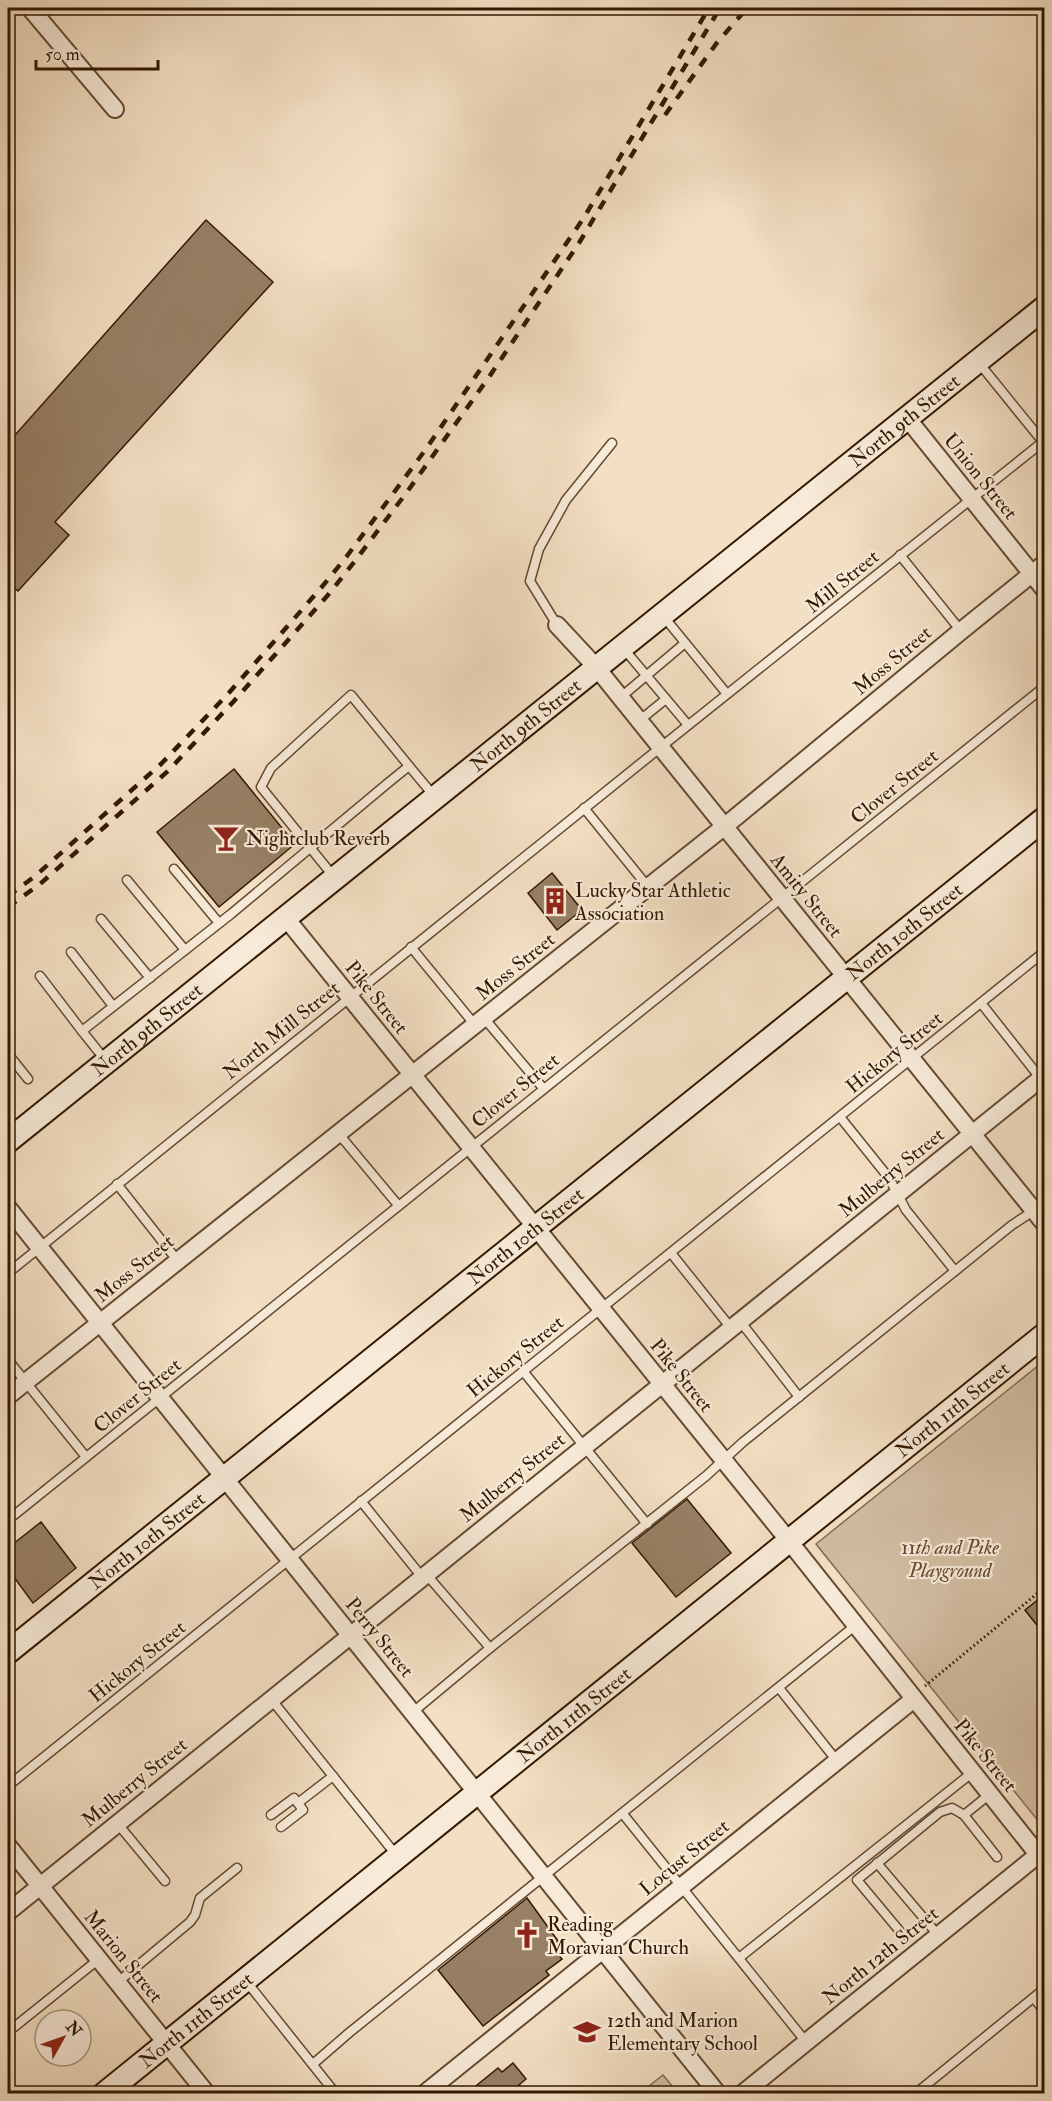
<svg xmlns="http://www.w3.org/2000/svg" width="1052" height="2101" viewBox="0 0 1052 2101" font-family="'IM FELL Double Pica',serif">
<rect width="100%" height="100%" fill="#f3dfc3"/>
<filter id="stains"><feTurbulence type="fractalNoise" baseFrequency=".00333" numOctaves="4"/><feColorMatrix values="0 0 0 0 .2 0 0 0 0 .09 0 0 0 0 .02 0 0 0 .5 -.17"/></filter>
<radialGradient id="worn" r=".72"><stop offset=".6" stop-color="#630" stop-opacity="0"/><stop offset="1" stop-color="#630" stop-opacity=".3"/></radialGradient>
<g fill="#d2bda2" stroke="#826b51" stroke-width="1.5">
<polygon points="1044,1361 1044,1826 1043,1827 816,1544"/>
<polygon points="663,2075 678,2093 647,2093 644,2090"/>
</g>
<g fill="#978065" stroke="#331900" stroke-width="1.5">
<polygon points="206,220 273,282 55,522 69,535 18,591 8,583 8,443"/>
<polygon points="234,769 295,844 219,907 157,832"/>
<polygon points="552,873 582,910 557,930 528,893"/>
<polygon points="687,1499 731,1553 676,1597 632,1543"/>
<polygon points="41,1522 76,1568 33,1603 8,1569 8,1548"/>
<polygon points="1044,1595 1044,1634 1025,1610"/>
<polygon points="527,1898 558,1941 552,1947 562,1959 546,1971 549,1975 483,2026 438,1970"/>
<polygon points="513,2063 526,2079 519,2085 526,2094 466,2094 498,2068 502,2072"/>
</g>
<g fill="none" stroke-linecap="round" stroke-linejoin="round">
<defs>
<g id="lane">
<polyline points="979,363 1043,442"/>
<polyline points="900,555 961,631"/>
<polyline points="664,617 727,694"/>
<polyline points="557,625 530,581 539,549 566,500 612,443"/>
<polyline points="624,649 688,725"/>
<polyline points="621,697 685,643"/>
<polyline points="640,720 666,699"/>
<polyline points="584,808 648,887"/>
<polyline points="174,869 219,923"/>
<polyline points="334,877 261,787 271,768 351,695 409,766"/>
<polyline points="127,880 185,950"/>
<polyline points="101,919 150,978"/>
<polyline points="411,947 475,1025"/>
<polyline points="71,952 113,1006"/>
<polyline points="40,976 82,1031"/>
<polyline points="981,1003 1041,1079"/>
<polyline points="484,1018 543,1088"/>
<polyline points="8,1054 28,1079"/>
<polyline points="106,1061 82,1031 231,914 388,783 409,766 434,796"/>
<polyline points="840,1117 889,1178 906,1210 955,1271"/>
<polyline points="338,1133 398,1205"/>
<polyline points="117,1184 177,1260"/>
<polyline points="671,1253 731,1328"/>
<polyline points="8,1273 661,747 1044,441"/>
<polyline points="740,1321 799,1397"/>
<polyline points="8,1360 86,1457"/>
<polyline points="523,1371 647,1524"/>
<polyline points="361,1501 422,1577"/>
<polyline points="8,1520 1044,687"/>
<polyline points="426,1574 490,1648"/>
<polyline points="779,1688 837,1761"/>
<polyline points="271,1699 397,1856"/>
<polyline points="413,1712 490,1648 706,1476 743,1442 1012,1225 1044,1204"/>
<polyline points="8,1786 1044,952"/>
<polyline points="990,1794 964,1815 997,1857"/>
<polyline points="298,1803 333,1776"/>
<polyline points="623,1814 806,2042"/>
<polyline points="271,1815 294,1798 303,1810 281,1827"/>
<polyline points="117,1823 165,1881"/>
<polyline points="877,1863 938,1935"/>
<polyline points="903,1935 857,1880 940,1812 952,1808 964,1815"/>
<polyline points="739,1958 973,1772"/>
<polyline points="246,1981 336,2094"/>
<polyline points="118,1982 190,1922 195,1915 200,1898 237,1868"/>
<polyline points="1034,1998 1044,2011"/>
<polyline points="8,2032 99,1959"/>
<polyline points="313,2064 350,2032 856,1625"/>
<polyline points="915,2094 1044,1989"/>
</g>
<g id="street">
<polyline points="30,8 115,109"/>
<polyline points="907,418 1044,589"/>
<polyline points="557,625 596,667 1044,1223"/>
<polyline points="285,917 789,1541 1044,1862"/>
<polyline points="8,1208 718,2094"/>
<polyline points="8,1396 725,826 961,631 1044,564"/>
<polyline points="8,1846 207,2094"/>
<polyline points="8,1912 1044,1076"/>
<polyline points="424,2094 914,1699"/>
<polyline points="742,2094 1044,1850"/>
</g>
<g id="secondary">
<path id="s1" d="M8 1141 1044 308"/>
<path id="s2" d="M8 1652 1044 819"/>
<path id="s3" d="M104 2094 1044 1335"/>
</g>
</defs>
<use href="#lane" stroke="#634a31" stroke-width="11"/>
<use href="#street" stroke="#634a31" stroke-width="20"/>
<use href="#secondary" stroke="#331900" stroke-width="26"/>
<polyline stroke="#331900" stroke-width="3" stroke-dasharray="1.5 3" stroke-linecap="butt" points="925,1686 1044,1588"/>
<use href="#lane" stroke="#f7ead8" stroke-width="8"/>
<use href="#street" stroke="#f7ead8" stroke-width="16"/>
<use href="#secondary" stroke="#f7ead8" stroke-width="22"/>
<g stroke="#331900" stroke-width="4.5" stroke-dasharray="10 10" stroke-linecap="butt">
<polyline points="665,115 716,44 747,8"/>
<polyline points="8,896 34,877 161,764 227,695 321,588 347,556 426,449 583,219 709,8"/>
<polyline points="8,907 40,884 168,771 234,701 328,595 355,561 407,492 489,377 579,243 720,8"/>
</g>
</g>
<defs>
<symbol id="bar-bare" viewBox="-9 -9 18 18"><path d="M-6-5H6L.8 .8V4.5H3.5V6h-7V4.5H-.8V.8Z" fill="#8f2418" stroke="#f7ead8" stroke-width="2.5" paint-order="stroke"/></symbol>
<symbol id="building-bare" viewBox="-9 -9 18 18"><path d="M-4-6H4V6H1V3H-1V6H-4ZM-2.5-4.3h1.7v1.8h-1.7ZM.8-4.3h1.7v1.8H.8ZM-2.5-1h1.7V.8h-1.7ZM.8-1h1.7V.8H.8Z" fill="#8f2418" stroke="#f7ead8" stroke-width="2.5" paint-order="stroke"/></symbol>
<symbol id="church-bare" viewBox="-9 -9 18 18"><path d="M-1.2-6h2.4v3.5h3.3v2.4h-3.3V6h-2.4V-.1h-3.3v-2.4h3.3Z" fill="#8f2418" stroke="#f7ead8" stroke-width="2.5" paint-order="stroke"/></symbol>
<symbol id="school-bare" viewBox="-9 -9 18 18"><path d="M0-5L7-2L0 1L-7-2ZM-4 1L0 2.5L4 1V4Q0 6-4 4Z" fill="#8f2418" stroke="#f7ead8" stroke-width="2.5" paint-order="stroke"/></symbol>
</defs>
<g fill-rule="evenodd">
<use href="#bar-bare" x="207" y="819" width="38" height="38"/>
<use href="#building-bare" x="536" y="882" width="38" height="38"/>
<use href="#church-bare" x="508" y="1916" width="38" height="38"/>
<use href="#school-bare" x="568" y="2013" width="38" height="38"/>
</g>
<g text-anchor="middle" stroke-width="4.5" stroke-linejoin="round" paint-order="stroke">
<g font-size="20" fill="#331900" stroke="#f7ead8">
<text dy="7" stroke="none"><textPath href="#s1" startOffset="1150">North 9th Street</textPath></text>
<text transform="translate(981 476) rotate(51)" y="7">Union Street</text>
<text transform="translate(842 581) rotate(-39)" y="7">Mill Street</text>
<text transform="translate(892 660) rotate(-40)" y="7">Moss Street</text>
<text dy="7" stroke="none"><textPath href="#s1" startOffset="664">North 9th Street</textPath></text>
<text transform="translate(894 786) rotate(-39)" y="7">Clover Street</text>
<text transform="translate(807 895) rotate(51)" y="7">Amity Street</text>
<text dy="7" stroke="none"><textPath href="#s2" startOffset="1150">North 10th Street</textPath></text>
<text transform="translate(515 966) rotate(-39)" y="7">Moss Street</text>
<text transform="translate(377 997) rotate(51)" y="7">Pike Street</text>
<text dy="7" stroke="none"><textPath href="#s1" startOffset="178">North 9th Street</textPath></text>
<text transform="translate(281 1030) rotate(-39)" y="7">North Mill Street</text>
<text transform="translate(894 1052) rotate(-39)" y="7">Hickory Street</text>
<text transform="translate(515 1090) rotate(-39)" y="7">Clover Street</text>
<text transform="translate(891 1172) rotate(-39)" y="7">Mulberry Street</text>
<text dy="7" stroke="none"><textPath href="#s2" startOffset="664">North 10th Street</textPath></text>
<text transform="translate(134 1268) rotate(-39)" y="7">Moss Street</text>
<text transform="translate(515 1356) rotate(-39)" y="7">Hickory Street</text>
<text transform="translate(682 1375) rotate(51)" y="7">Pike Street</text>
<text transform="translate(137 1395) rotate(-39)" y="7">Clover Street</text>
<text dy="7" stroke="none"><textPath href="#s3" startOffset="1090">North 11th Street</textPath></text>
<text transform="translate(512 1477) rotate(-39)" y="7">Mulberry Street</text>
<text dy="7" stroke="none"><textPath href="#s2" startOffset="178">North 10th Street</textPath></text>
<text transform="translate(380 1637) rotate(51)" y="7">Perry Street</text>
<text transform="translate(137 1661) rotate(-39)" y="7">Hickory Street</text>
<text dy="7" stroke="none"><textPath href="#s3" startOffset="604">North 11th Street</textPath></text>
<text transform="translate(986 1755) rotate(51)" y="7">Pike Street</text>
<text transform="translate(134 1782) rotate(-39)" y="7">Mulberry Street</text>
<text transform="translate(684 1857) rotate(-39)" y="7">Locust Street</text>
<text transform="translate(880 1955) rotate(-39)" y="7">North 12th Street</text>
<text transform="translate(124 1956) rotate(51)" y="7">Marion Street</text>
<text dy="7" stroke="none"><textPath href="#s3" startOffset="118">North 11th Street</textPath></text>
</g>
<g font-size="20" fill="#331900" stroke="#f7ead8" text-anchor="start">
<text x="246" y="845">Nightclub Reverb</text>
<text x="575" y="897">Lucky Star Athletic<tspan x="575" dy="23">Association</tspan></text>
<text x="547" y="1931">Reading<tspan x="547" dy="23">Moravian Church</tspan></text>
<text x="607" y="2027">12th and Marion<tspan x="607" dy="23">Elementary School</tspan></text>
</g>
<g font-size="20" font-style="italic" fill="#634a31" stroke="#f7ead8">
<text x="950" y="1554">11th and Pike<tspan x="950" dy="23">Playground</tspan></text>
</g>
</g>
<rect width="1052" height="2101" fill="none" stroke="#f3dfc3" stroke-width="30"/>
<rect x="9" y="9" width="1034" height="2083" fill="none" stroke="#331900" stroke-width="3"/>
<rect x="15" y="15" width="1022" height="2071" fill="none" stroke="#331900" stroke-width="1.5"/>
<g transform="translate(63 2038) rotate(50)"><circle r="28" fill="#f7ead8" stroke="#a99682" stroke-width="1.5"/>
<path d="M0-4.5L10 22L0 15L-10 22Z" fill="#8f2418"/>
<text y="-9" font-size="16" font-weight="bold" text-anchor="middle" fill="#331900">N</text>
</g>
<path d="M36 60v9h122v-9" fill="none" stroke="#331900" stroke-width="3"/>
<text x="45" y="60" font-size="18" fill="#331900" stroke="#f7ead8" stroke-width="4.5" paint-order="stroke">50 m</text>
<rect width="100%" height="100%" filter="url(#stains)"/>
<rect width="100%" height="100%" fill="url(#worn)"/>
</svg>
